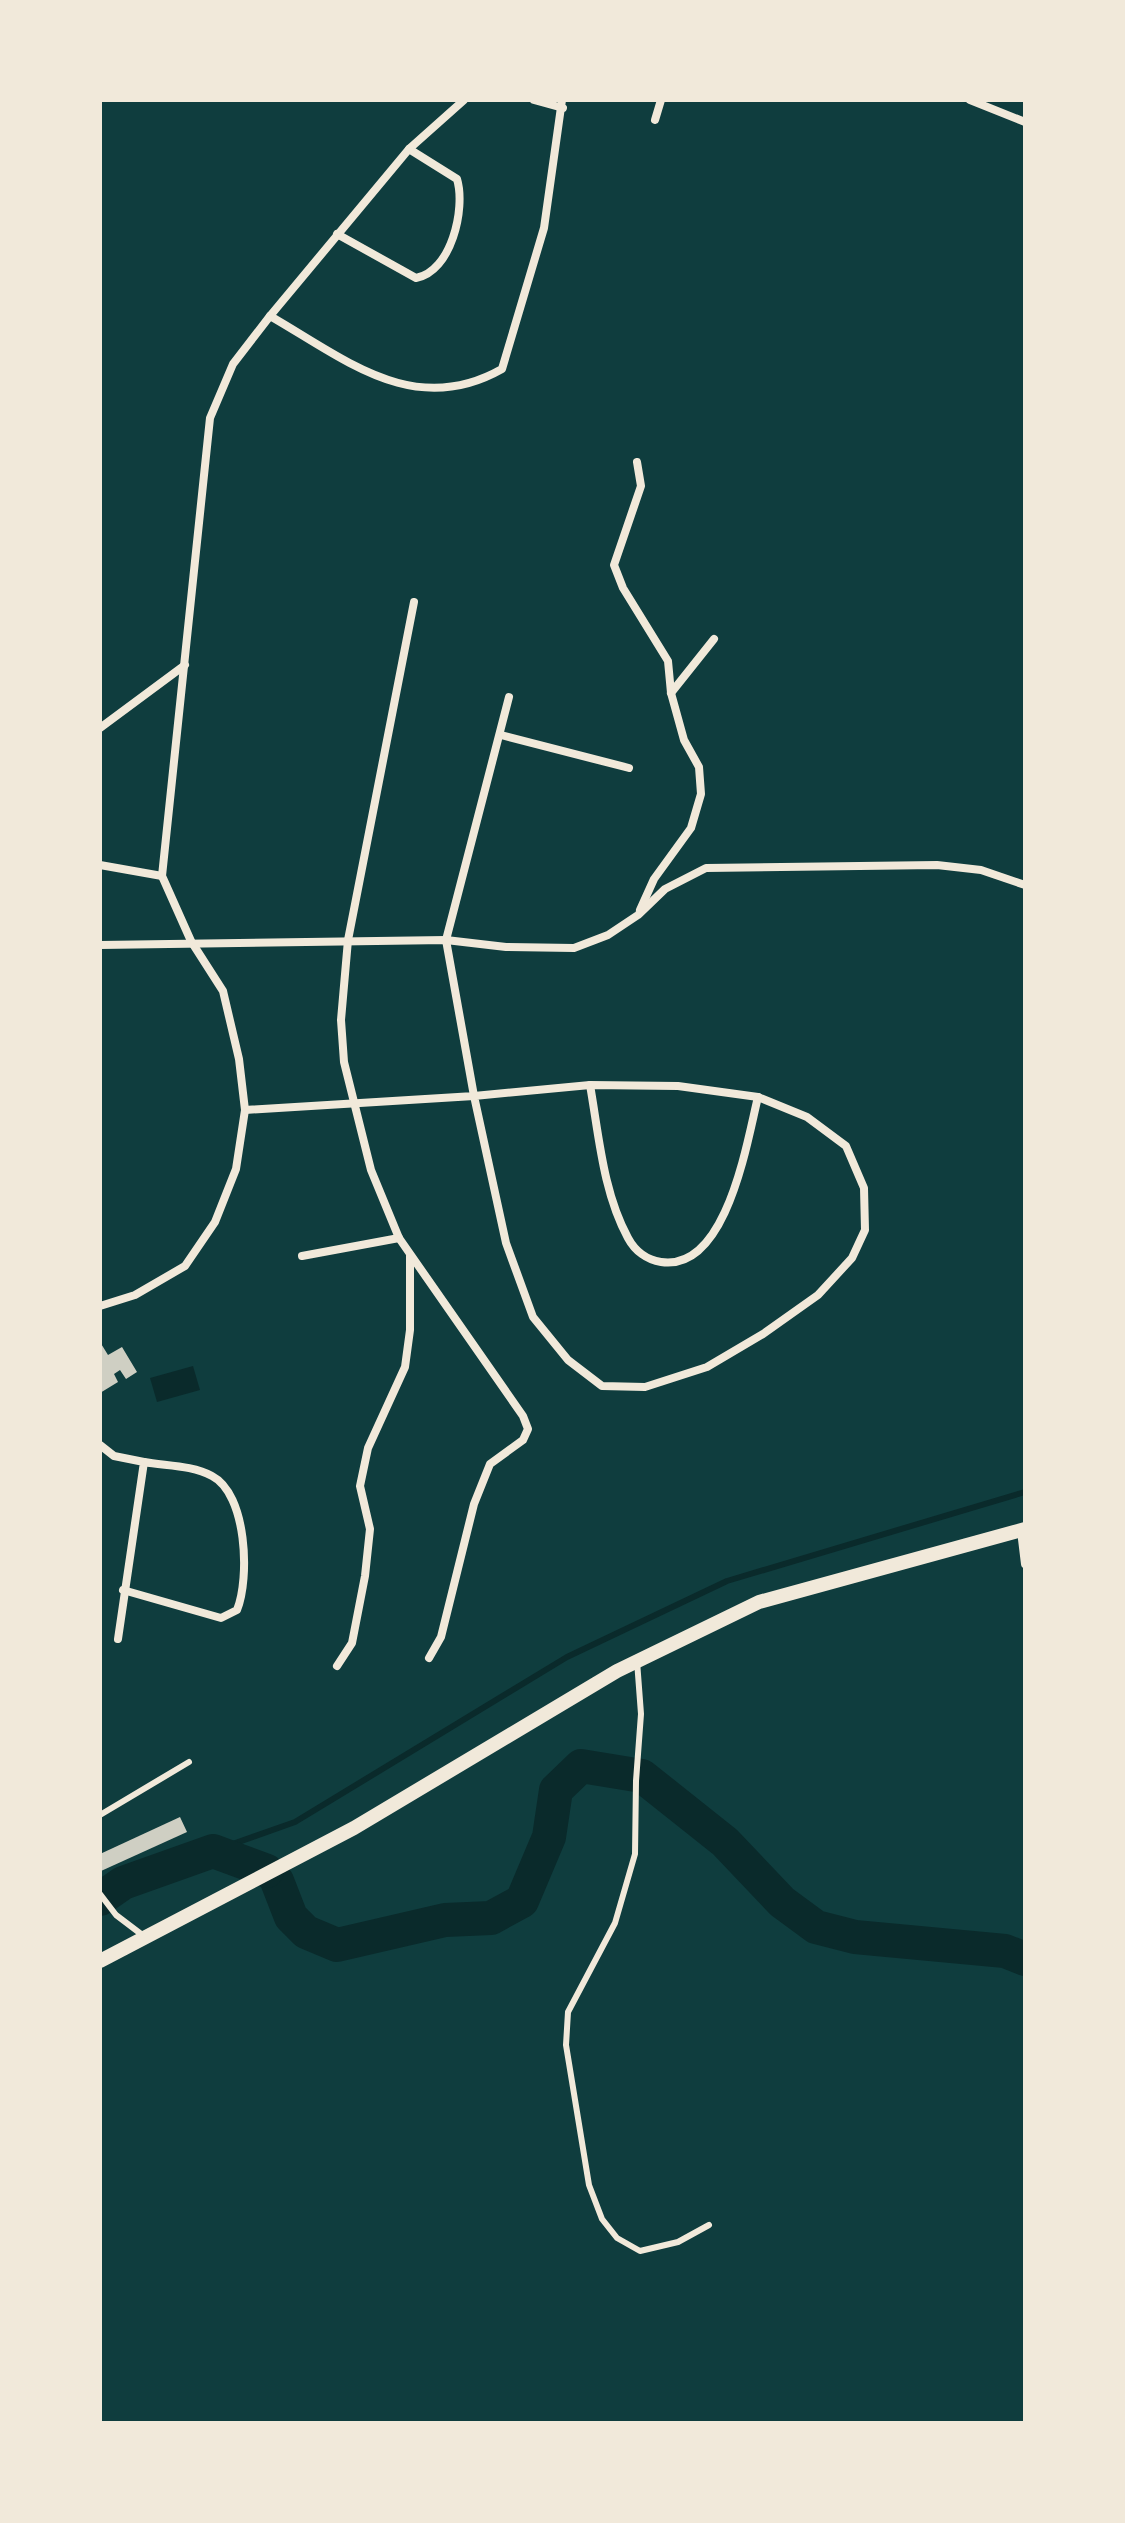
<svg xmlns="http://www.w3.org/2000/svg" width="1125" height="2523" viewBox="0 0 1125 2523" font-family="'Times New Roman',serif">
<rect width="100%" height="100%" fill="#0f3d3e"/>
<polygon fill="#0a2a2b" points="193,1366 200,1390 157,1402 150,1378"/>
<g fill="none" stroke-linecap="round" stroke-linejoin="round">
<polyline stroke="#0a2a2b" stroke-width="6" points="213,1851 295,1822 567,1657 727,1581 1025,1492"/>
<g stroke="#0a2a2b" stroke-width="34">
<polyline points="277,1881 291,1917 306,1932 337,1945 445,1920 491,1918 522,1901 549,1837 556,1790 581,1766 642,1776 725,1842 782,1902 816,1927 855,1937 1005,1951 1025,1959"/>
<polyline points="100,1899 123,1883 213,1851 267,1871"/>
</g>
</g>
<g fill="#cfcfc3">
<polygon points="100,1342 108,1355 122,1347 137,1372 126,1379 120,1370 114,1374 118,1382 100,1393"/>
<polygon points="180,1817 187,1832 101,1871 100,1854"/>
</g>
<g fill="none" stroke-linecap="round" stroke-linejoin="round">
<g stroke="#f1e9da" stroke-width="6">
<polyline points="637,1661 641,1714 636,1781 635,1854 615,1923 568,2012 566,2045 589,2185 602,2219 617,2238 640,2251 678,2242 709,2225"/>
<polyline points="100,1815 189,1762"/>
<polyline points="100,1894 116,1915 145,1937"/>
</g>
<g stroke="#f1e9da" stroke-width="8">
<polyline points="534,100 563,108"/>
<polyline points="970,100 1025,122"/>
<polyline points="655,120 661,100"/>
<path d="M337 234 416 278C451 272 466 209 457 179L409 149"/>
<path d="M270 316C345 359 414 419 502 369L544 228 562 100"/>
<polyline points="637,462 641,486 614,565 623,588 668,661 671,693 684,740 699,767 701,794 691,828 654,879 640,910"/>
<polyline points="414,602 348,940 341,1020 344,1062 371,1170 399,1238 523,1416 528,1429 523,1440 490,1464 474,1504 441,1637 429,1658"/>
<polyline points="671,693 714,639"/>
<polyline points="100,728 185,665"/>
<polyline points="501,735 629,768"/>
<polyline points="100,865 162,876"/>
<polyline points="100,945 446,940 506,947 574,948 608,935 638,915 665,889 706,868 937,865 981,870 1025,885"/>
<path d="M590 1085C599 1136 603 1192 628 1238 635 1251 647 1260 661 1262 727 1272 747 1141 758 1097"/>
<polyline points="245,1110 474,1096 590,1085 678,1086 758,1097 807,1117 846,1146 864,1188 865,1230 852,1258 818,1295 763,1334 707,1367 645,1387 602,1386 568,1360 533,1317 506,1243 474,1096 446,940 509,697"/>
<polyline points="302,1256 399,1238"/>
<polyline points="100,1306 135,1295 185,1266 215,1222 236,1169 245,1110 239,1059 223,991 191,941 162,876 210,418 233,364 270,316 409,149 464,100"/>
<polyline points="100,1445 114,1456 144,1462 118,1639"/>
<polyline points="1021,1531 1025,1564"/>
<path d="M123 1590 221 1618 237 1610C250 1578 247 1494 212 1476 192 1465 165 1466 144 1462"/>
<polyline points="337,1666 352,1643 365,1576 370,1529 360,1486 368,1448 405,1367 410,1330 410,1256"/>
</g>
<polyline stroke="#f1e9da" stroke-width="14" points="100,1961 354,1828 617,1671 759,1602 1025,1529"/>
</g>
<rect width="1125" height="2523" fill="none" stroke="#f1e9da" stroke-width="204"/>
</svg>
